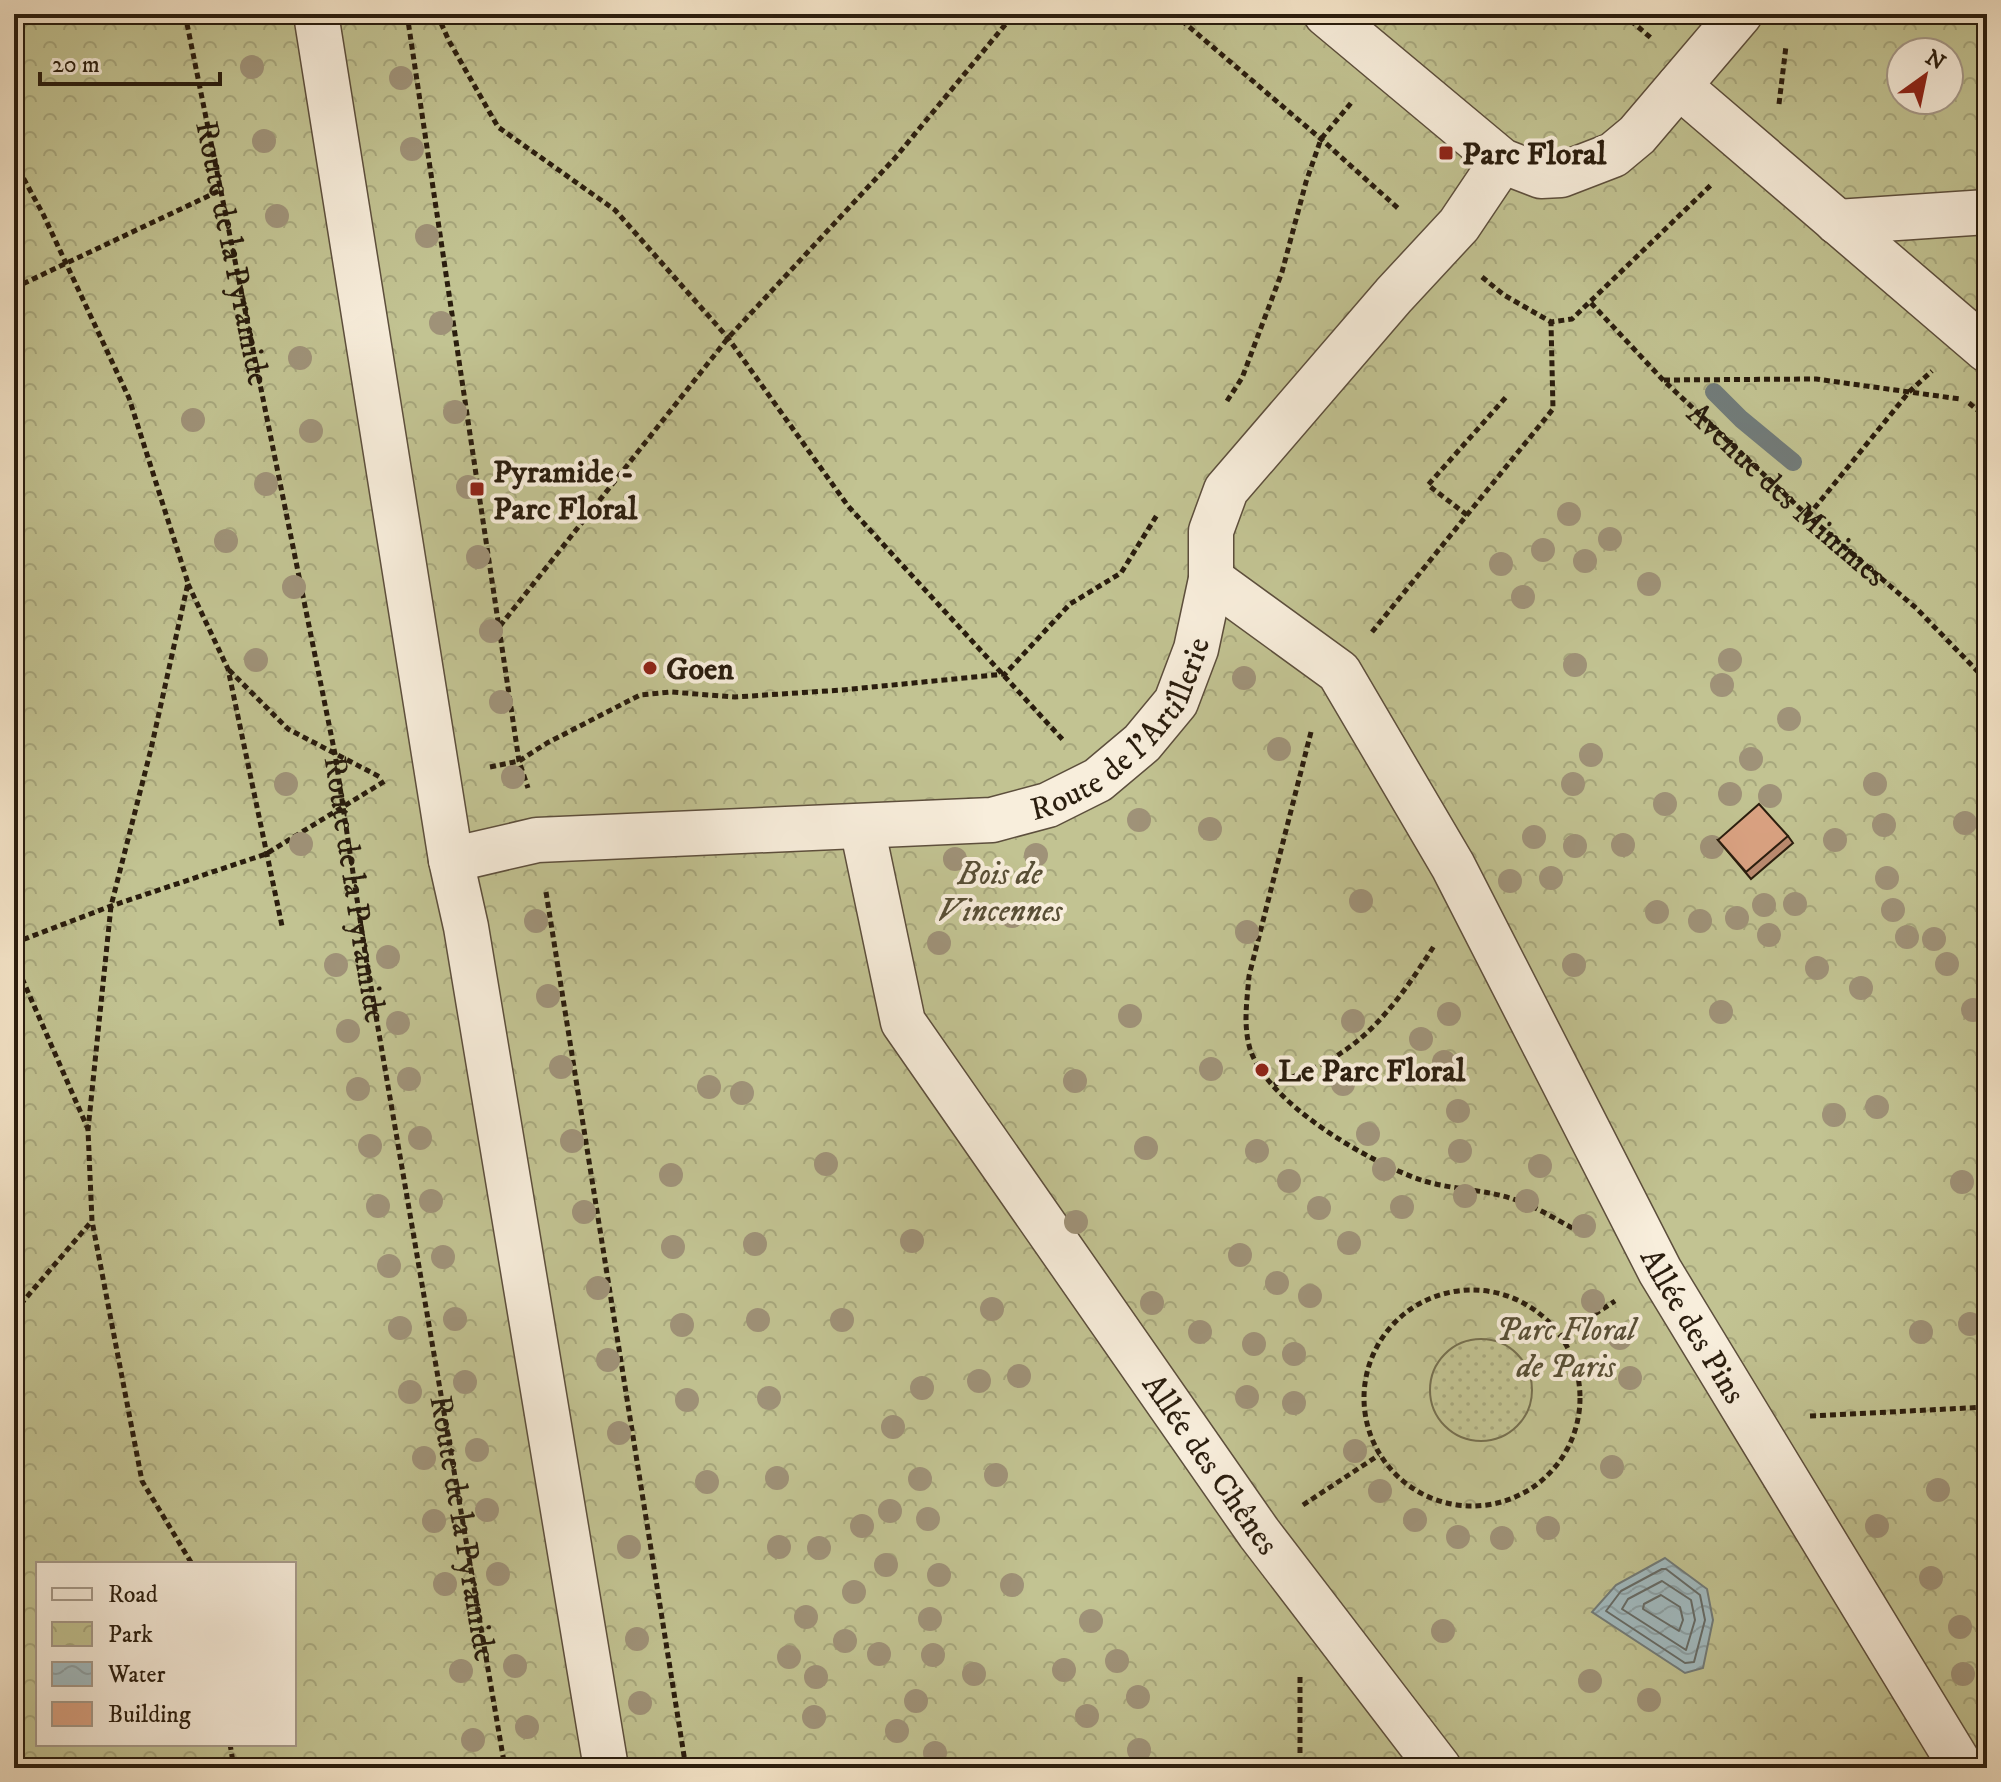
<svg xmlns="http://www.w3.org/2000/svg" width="2001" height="1782" viewBox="0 0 2001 1782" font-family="'IM FELL DW Pica',serif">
<defs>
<pattern id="park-crowns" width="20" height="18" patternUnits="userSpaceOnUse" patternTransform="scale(2)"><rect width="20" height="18" fill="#c2c392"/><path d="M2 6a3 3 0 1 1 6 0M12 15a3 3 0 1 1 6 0" fill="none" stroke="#a7a77d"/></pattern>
<pattern id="garden-dots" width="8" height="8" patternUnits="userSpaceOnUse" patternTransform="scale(2)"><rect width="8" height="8" fill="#c2c392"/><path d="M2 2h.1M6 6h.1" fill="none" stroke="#a7a77d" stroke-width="1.8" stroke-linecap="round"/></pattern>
<pattern id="water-waves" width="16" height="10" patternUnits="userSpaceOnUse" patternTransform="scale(2)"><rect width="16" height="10" fill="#a2bcc2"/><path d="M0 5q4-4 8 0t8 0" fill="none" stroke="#8ca1a6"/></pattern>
</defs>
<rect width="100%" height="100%" fill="#f5e5c9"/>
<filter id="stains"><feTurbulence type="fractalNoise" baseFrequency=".0025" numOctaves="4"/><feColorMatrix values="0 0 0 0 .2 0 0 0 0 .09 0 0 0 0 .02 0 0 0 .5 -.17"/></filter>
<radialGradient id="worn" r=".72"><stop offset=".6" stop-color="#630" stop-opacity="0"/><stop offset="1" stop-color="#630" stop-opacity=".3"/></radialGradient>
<path fill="url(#park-crowns)" stroke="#767050" stroke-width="2" fill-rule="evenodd" d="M14 14H1987V1768H14ZM1901 52H1949V100H1901ZM38 1564H294V1744H38Z"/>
<circle fill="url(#garden-dots)" stroke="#767050" stroke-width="2" cx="1481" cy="1390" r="51"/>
<polygon fill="url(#water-waves)" stroke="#727c7a" stroke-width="2" points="1665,1558 1707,1589 1713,1620 1703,1668 1685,1673 1592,1612 1616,1585"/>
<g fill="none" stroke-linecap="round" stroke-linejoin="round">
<g stroke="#666c68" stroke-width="2">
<polygon points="1662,1569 1666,1569 1700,1595 1705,1620 1694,1662 1685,1663 1606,1611 1621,1591"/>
<polygon points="1662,1581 1691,1600 1695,1620 1686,1650 1622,1609 1628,1599"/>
<polygon points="1661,1595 1680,1607 1683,1620 1679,1631 1643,1609 1644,1604"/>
</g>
<polyline stroke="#727c7a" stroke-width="18" points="1714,392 1741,419 1793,462"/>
<defs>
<g id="minor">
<polyline points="316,14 451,860 466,927 606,1768"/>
<polyline points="1326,14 1502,161 1541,176 1561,175 1613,155 1637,135 1740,14"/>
<polyline points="1679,86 1987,350"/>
<polyline points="1837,222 1987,212"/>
<path id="s3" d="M1211 579 1339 672 1453 866 1660 1271 1962 1768"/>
<path id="s4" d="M862 827 903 1022 1259 1533 1439 1768"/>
<path id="s5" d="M451 860 537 840 992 820 1048 805 1098 780 1142 743 1176 702 1196 649 1211 579V531L1226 490 1394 295 1459 225 1502 161"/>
</g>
</defs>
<use href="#minor" stroke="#5d4f3d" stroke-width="47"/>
<g stroke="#2a1d0e" stroke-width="5" stroke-dasharray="6 4" stroke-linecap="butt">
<path id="s1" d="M185 14 335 754 365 952 505 1768"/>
<polyline points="407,14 519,761 528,788"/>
<polyline points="437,14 449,41 498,127 615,210 728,338 848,506 1063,740"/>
<polyline points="1174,14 1321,139 1400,210"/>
<polyline points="1623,14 1651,38"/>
<polyline points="14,15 15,14"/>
<polyline points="1779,104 1786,46"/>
<polyline points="14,161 43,214 129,398 188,583 151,749 111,906 88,1130 92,1221 142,1481 192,1564"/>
<polyline points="1482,277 1504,295 1551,322 1572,319 1712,184"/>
<polyline points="14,288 221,190"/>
<path id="s2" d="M1591 303 1663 380 1808 516 1916 608 1987 681"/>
<polyline points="1664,380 1816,379 1960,399"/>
<polyline points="1227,401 1242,378 1282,272 1306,182 1321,139 1351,103"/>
<polyline points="1969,403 1987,418"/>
<polyline points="1467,515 1428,485 1507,396"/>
<polyline points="1808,516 1909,392 1932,371"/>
<polyline points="188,584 228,669 282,926"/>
<polyline points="500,626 728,338 895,158 1014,14"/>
<polyline points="1372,632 1553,409 1551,322"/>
<polyline points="229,670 288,729 382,778"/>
<path d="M1311 732 1249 976C1247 1001 1243 1025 1250 1049 1268 1104 1369 1162 1421 1180 1451 1190 1486 1189 1516 1200 1537 1207 1557 1220 1576 1230"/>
<polyline points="490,767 519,761 547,743 640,695 671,692 735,697 842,690 1005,674 1070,604 1121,573 1157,515"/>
<polyline points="546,892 686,1768"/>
<polyline points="14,943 111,906 266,854 385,781"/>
<polyline points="14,960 88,1129"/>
<path d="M1274 1085C1295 1075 1321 1067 1341 1053 1381 1027 1409 985 1434 946"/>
<circle cx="1472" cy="1398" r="108"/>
<polyline points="14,1312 91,1222"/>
<polyline points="1561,1336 1615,1301"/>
<polyline points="1810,1416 1987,1407"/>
<polyline points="1303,1505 1379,1455"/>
<polyline points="1300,1677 1300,1768"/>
<polyline points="230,1744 234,1768"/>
</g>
<use href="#minor" stroke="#f8eedc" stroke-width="44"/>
</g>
<g fill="#9f9278">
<circle cx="252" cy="67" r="12"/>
<circle cx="401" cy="78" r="12"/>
<circle cx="264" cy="141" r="12"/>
<circle cx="412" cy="149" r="12"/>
<circle cx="277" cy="216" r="12"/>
<circle cx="427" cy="236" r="12"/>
<circle cx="441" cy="323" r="12"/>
<circle cx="300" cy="358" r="12"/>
<circle cx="455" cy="412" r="12"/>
<circle cx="193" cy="420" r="12"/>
<circle cx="311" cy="431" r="12"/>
<circle cx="266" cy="484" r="12"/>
<circle cx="468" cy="487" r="12"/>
<circle cx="1569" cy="514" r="12"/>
<circle cx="1610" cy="539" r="12"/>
<circle cx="226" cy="541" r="12"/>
<circle cx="1543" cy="550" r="12"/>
<circle cx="478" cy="557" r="12"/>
<circle cx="1585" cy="561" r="12"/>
<circle cx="1501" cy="564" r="12"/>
<circle cx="1649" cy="584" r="12"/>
<circle cx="294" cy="587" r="12"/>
<circle cx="1523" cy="597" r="12"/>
<circle cx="491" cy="631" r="12"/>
<circle cx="256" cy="660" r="12"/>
<circle cx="1730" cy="660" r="12"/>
<circle cx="1575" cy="665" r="12"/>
<circle cx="1244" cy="678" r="12"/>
<circle cx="1722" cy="685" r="12"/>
<circle cx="501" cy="702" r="12"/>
<circle cx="1789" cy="719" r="12"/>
<circle cx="1279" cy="749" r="12"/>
<circle cx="1591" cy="755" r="12"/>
<circle cx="1751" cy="759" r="12"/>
<circle cx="513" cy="777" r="12"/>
<circle cx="286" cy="784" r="12"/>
<circle cx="1573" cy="784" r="12"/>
<circle cx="1875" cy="784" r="12"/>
<circle cx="1730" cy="794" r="12"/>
<circle cx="1770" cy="796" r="12"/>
<circle cx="1665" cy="804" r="12"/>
<circle cx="1139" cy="820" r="12"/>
<circle cx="1965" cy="823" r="12"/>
<circle cx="1884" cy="825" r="12"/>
<circle cx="1210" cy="829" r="12"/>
<circle cx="1534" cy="837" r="12"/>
<circle cx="1835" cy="840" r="12"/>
<circle cx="301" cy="844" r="12"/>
<circle cx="1623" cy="845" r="12"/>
<circle cx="1575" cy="846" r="12"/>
<circle cx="1712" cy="847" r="12"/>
<circle cx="1036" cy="855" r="12"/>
<circle cx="955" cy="859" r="12"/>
<circle cx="1551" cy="878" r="12"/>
<circle cx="1887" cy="878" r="12"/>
<circle cx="1510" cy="881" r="12"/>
<circle cx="1361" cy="901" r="12"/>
<circle cx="1795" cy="904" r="12"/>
<circle cx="1764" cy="905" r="12"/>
<circle cx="1893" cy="910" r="12"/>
<circle cx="1657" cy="912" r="12"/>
<circle cx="1012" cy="916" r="12"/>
<circle cx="1737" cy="918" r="12"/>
<circle cx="536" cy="921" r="12"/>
<circle cx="1700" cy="921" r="12"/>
<circle cx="1247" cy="932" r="12"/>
<circle cx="1769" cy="935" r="12"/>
<circle cx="1907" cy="937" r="12"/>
<circle cx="1934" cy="939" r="12"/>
<circle cx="939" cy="943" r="12"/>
<circle cx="388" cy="957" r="12"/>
<circle cx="1947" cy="964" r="12"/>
<circle cx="336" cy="965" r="12"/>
<circle cx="1574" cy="965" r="12"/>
<circle cx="1817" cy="968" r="12"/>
<circle cx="1861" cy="988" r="12"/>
<circle cx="548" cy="996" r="12"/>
<circle cx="1973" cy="1010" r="12"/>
<circle cx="1721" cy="1012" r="12"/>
<circle cx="1449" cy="1014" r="12"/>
<circle cx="1130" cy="1016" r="12"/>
<circle cx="1353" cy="1021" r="12"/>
<circle cx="398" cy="1023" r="12"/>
<circle cx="348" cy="1031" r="12"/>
<circle cx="1421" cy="1039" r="12"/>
<circle cx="1444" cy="1062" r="12"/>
<circle cx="561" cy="1067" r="12"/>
<circle cx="1211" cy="1069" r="12"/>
<circle cx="409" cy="1079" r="12"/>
<circle cx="1075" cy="1081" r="12"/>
<circle cx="1343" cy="1084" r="12"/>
<circle cx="709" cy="1087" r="12"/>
<circle cx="358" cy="1089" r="12"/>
<circle cx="742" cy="1093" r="12"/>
<circle cx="1877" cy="1107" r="12"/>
<circle cx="1458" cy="1111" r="12"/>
<circle cx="1834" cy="1115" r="12"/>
<circle cx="1368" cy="1134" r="12"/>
<circle cx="420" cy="1138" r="12"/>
<circle cx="572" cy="1141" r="12"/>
<circle cx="370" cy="1146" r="12"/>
<circle cx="1146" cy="1148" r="12"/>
<circle cx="1257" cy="1151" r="12"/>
<circle cx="1460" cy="1151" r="12"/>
<circle cx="826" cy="1164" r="12"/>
<circle cx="1540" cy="1166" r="12"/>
<circle cx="1384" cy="1169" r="12"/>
<circle cx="671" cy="1175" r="12"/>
<circle cx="1289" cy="1181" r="12"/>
<circle cx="1962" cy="1182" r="12"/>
<circle cx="1465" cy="1196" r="12"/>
<circle cx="431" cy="1201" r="12"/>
<circle cx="1527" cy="1201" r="12"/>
<circle cx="378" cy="1206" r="12"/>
<circle cx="1402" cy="1207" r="12"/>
<circle cx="1319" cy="1208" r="12"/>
<circle cx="584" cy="1212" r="12"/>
<circle cx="1076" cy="1222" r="12"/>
<circle cx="1584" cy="1226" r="12"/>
<circle cx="912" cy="1241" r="12"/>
<circle cx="1349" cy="1243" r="12"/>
<circle cx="755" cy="1244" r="12"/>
<circle cx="673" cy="1247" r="12"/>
<circle cx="1240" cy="1255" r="12"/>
<circle cx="443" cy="1257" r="12"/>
<circle cx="389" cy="1266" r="12"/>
<circle cx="1277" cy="1283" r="12"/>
<circle cx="598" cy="1288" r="12"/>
<circle cx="1310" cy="1296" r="12"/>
<circle cx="1593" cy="1301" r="12"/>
<circle cx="1152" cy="1303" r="12"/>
<circle cx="992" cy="1309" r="12"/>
<circle cx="455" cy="1319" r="12"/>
<circle cx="758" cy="1320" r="12"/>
<circle cx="842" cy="1320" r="12"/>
<circle cx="1970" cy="1324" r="12"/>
<circle cx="682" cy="1325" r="12"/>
<circle cx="400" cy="1328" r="12"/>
<circle cx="1200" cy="1332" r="12"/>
<circle cx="1921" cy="1332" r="12"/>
<circle cx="1620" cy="1338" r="12"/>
<circle cx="1254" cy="1344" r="12"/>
<circle cx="1294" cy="1354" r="12"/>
<circle cx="608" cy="1360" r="12"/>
<circle cx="1019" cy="1376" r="12"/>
<circle cx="1630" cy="1378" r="12"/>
<circle cx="979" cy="1381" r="12"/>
<circle cx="465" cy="1382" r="12"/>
<circle cx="922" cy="1388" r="12"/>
<circle cx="410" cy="1392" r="12"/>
<circle cx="1247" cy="1397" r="12"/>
<circle cx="769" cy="1398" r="12"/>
<circle cx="687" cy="1400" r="12"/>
<circle cx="1294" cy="1403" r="12"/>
<circle cx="893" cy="1427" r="12"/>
<circle cx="619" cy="1433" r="12"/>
<circle cx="477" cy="1450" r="12"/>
<circle cx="1355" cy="1451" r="12"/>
<circle cx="424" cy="1458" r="12"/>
<circle cx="1612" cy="1467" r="12"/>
<circle cx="996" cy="1475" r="12"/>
<circle cx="777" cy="1478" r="12"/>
<circle cx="920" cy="1479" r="12"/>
<circle cx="707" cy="1482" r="12"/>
<circle cx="1938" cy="1490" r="12"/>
<circle cx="1380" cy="1491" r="12"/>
<circle cx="487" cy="1510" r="12"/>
<circle cx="890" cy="1511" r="12"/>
<circle cx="928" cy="1519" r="12"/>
<circle cx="1415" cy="1520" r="12"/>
<circle cx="434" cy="1521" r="12"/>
<circle cx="862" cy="1526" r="12"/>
<circle cx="1877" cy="1526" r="12"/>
<circle cx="1548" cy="1528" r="12"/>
<circle cx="1458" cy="1537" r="12"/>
<circle cx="1502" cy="1538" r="12"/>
<circle cx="629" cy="1547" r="12"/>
<circle cx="779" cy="1547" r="12"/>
<circle cx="819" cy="1548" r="12"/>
<circle cx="886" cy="1565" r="12"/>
<circle cx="498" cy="1574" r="12"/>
<circle cx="939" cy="1575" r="12"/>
<circle cx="1931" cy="1578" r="12"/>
<circle cx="445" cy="1584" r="12"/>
<circle cx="1012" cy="1585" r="12"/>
<circle cx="854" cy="1592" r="12"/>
<circle cx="806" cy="1617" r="12"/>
<circle cx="930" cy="1619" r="12"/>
<circle cx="1091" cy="1621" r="12"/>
<circle cx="1960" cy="1627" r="12"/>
<circle cx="1443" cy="1631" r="12"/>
<circle cx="637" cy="1639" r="12"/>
<circle cx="845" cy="1641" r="12"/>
<circle cx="879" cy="1654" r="12"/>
<circle cx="933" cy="1655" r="12"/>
<circle cx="789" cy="1657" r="12"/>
<circle cx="1117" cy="1661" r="12"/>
<circle cx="515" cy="1666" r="12"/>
<circle cx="1064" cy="1670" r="12"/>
<circle cx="461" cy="1671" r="12"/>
<circle cx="974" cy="1674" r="12"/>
<circle cx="1963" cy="1674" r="12"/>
<circle cx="816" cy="1677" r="12"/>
<circle cx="1590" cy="1681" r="12"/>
<circle cx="1138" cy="1697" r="12"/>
<circle cx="1649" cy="1700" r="12"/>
<circle cx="916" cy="1701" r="12"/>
<circle cx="640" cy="1703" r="12"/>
<circle cx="1087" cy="1716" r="12"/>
<circle cx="814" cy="1717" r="12"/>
<circle cx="527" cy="1727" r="12"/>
<circle cx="897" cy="1731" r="12"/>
<circle cx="473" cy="1740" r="12"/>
<circle cx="1139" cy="1750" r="12"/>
<circle cx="935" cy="1753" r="12"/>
</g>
<polygon fill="#bb8b70" stroke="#2a1d0e" stroke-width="2" points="1788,836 1793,843 1751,879 1718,840"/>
<polygon fill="#daa282" stroke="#2a1d0e" stroke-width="2" points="1759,804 1788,836 1746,872 1718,840"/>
<g fill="#8f2418" stroke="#f8eedc" stroke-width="3">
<rect x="1438" y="145" width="16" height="16" rx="4"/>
<rect x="469" y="481" width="16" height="16" rx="4"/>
<circle cx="650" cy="668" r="8"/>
<circle cx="1262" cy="1070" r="8"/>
</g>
<g text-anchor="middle" stroke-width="8" stroke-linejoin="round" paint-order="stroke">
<g font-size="32" font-weight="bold" fill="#2a1d0e" stroke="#f8eedc" text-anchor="start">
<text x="1462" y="164">Parc Floral</text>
<text x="493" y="482">Pyramide -<tspan x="493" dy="37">Parc Floral</tspan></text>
<text x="666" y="679">Goen</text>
<text x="1278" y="1081">Le Parc Floral</text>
</g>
<g font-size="32" fill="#2a1d0e" stroke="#f8eedc">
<text dy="11" stroke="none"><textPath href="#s1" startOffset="244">Route de la Pyramide</textPath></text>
<text dy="11" stroke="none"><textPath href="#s2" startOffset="274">Avenue des Minimes</textPath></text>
<text dy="11" stroke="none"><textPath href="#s5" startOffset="710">Route de l'Artillerie</textPath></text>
<text dy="11" stroke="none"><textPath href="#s1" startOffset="892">Route de la Pyramide</textPath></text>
<text dy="11" stroke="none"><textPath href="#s3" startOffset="902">Allée des Pins</textPath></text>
<text dy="11" stroke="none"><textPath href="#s4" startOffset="738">Allée des Chênes</textPath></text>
<text dy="11" stroke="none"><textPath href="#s1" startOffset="1540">Route de la Pyramide</textPath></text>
</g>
<g font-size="32" font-style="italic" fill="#584f36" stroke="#f8eedc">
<text x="1000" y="884">Bois de<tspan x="1000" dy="37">Vincennes</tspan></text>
<text x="1566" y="1340">Parc Floral<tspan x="1566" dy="37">de Paris</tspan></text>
</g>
</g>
<rect width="2001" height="1782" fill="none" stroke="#f5e5c9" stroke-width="48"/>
<rect x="16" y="16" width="1969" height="1750" fill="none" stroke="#2a1d0e" stroke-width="4"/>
<rect x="24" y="24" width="1953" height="1734" fill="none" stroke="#2a1d0e" stroke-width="2"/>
<rect x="36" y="1562" width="260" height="184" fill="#f8eedc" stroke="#a69a8a" stroke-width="2"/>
<rect x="52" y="1588" width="40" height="12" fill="#f8eedc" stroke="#a69a8a" stroke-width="2"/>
<text x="108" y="1602" font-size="24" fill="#2a1d0e">Road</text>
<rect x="52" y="1622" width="40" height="24" fill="url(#park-crowns)" stroke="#a69a8a" stroke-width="2"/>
<text x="108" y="1642" font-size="24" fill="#2a1d0e">Park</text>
<rect x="52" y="1662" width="40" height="24" fill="url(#water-waves)" stroke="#a69a8a" stroke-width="2"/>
<text x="108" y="1682" font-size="24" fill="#2a1d0e">Water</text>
<rect x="52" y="1702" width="40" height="24" fill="#daa282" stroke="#a69a8a" stroke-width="2"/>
<text x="108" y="1722" font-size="24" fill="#2a1d0e">Building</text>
<g transform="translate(1925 76) rotate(33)"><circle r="38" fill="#f8eedc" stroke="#a69a8a" stroke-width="2"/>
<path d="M0-6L14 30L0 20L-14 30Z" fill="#8f2418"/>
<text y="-12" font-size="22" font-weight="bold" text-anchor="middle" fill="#2a1d0e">N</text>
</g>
<path d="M40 72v12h180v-12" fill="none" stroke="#2a1d0e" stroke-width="4"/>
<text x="52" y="72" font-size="24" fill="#2a1d0e" stroke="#f8eedc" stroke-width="6" paint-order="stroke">20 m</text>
<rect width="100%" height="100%" filter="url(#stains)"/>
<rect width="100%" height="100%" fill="url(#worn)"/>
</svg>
